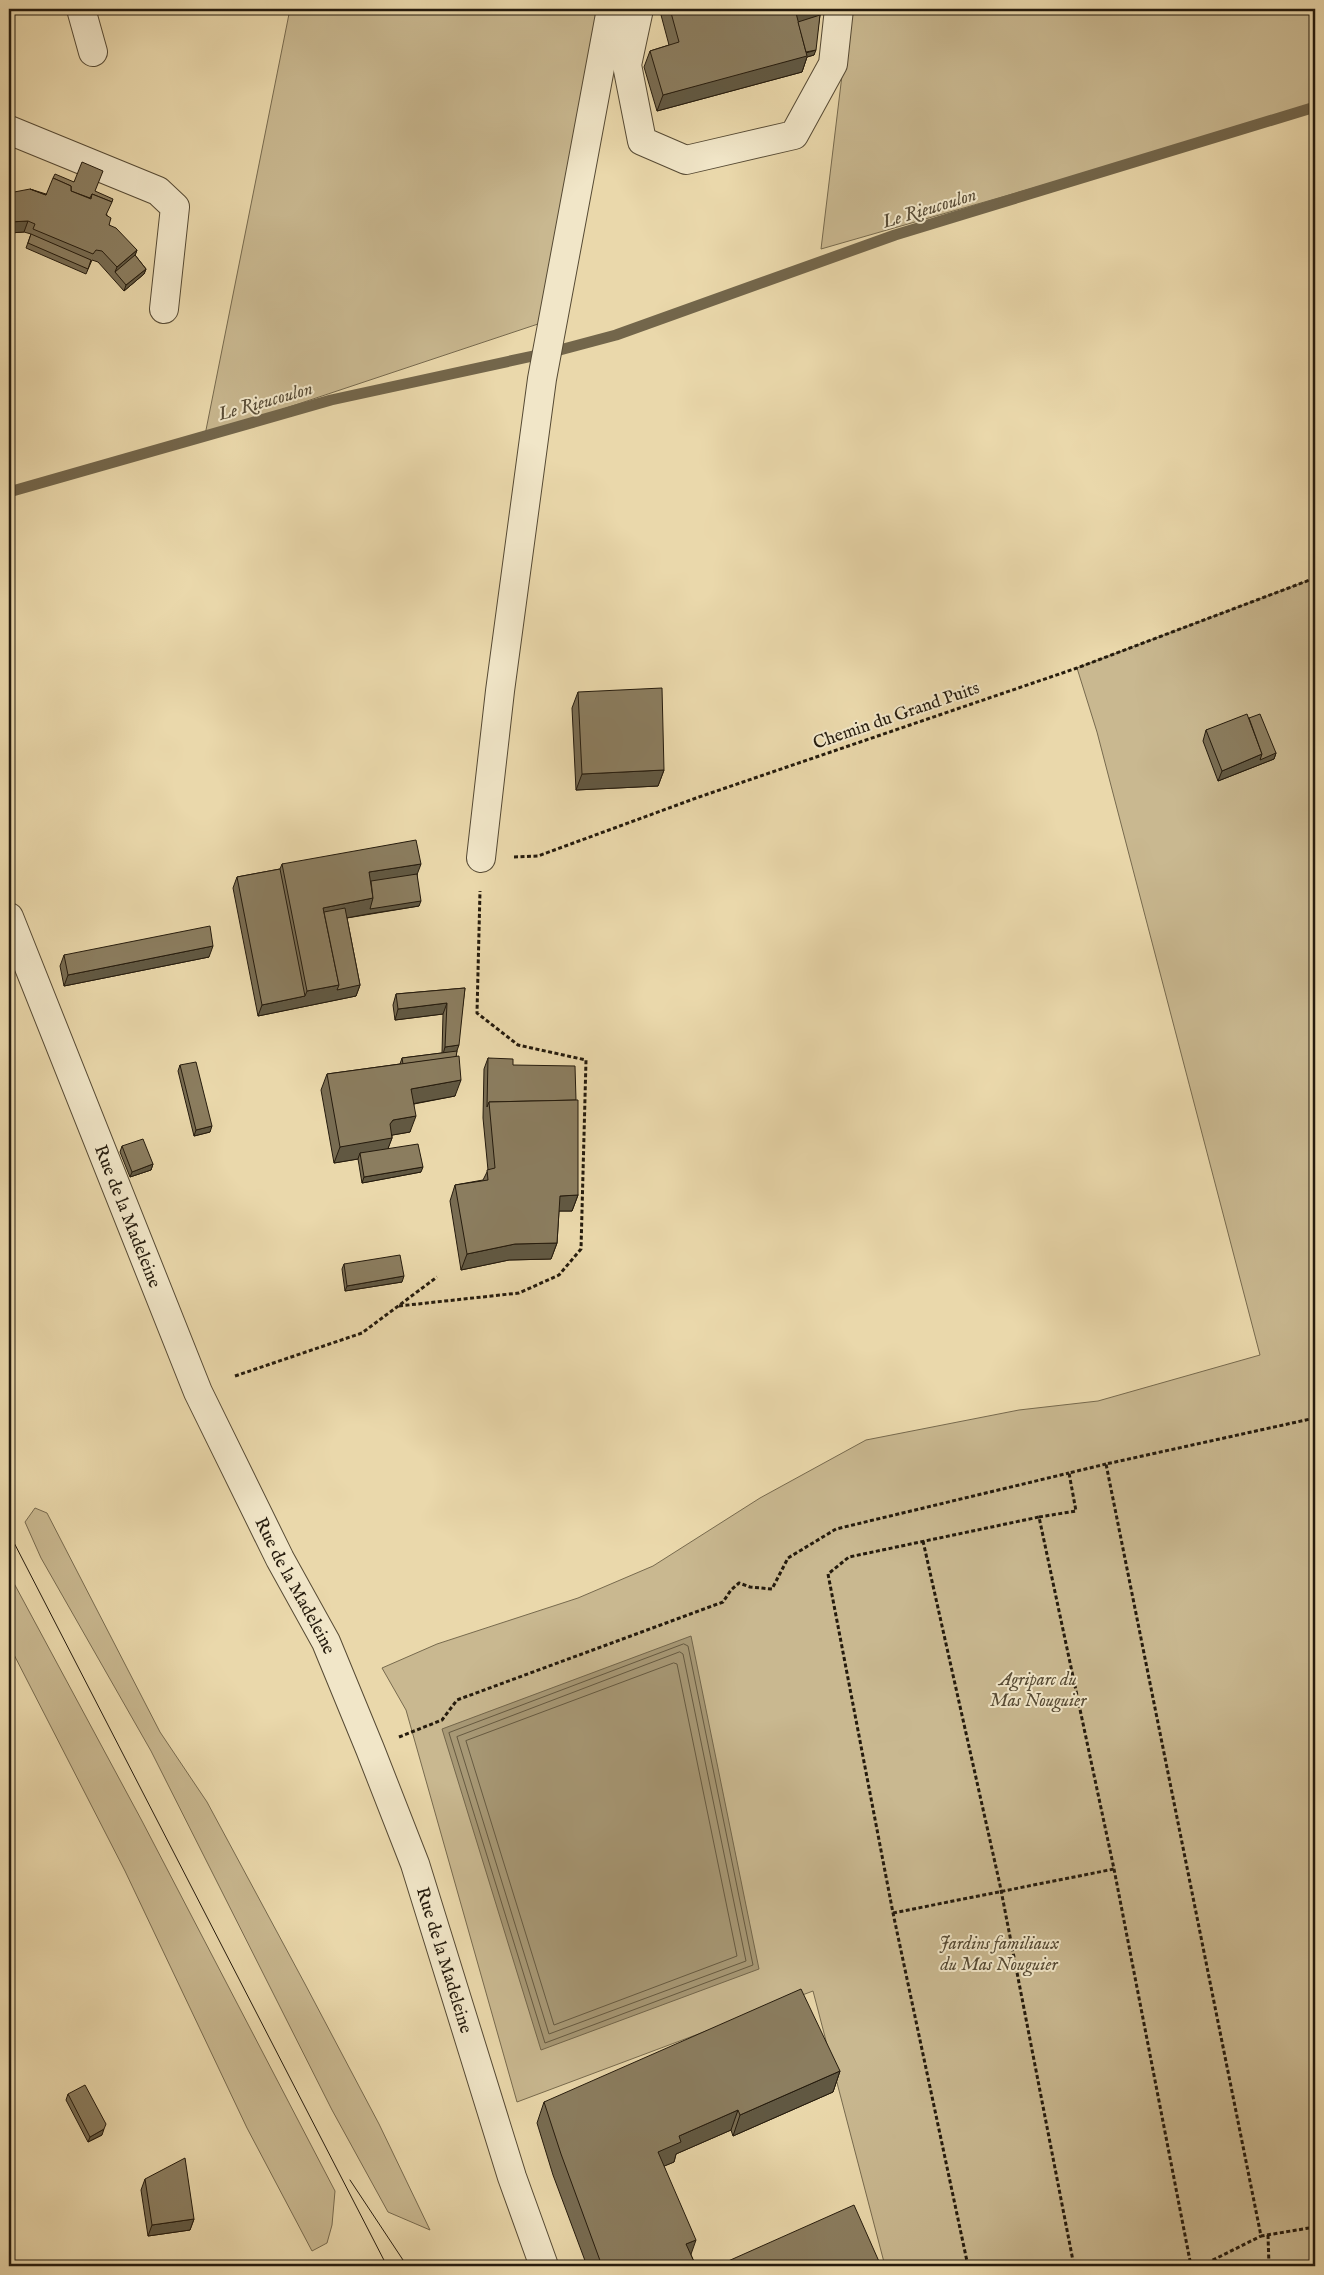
<svg xmlns="http://www.w3.org/2000/svg" width="1324" height="2275" viewBox="0 0 1324 2275" font-family="'IM FELL English',serif">
<rect width="100%" height="100%" fill="#ead8ab"/>
<filter id="stains"><feTurbulence type="fractalNoise" baseFrequency=".004" numOctaves="4"/><feColorMatrix values="0 0 0 0 .2 0 0 0 0 .09 0 0 0 0 .02 0 0 0 .5 -.17"/></filter>
<radialGradient id="worn" r=".72"><stop offset=".6" stop-color="#630" stop-opacity="0"/><stop offset="1" stop-color="#630" stop-opacity=".3"/></radialGradient>
<g fill="#c9b890" stroke="#776a4e">
<polygon points="290,9 604,9 547,321 205,435"/>
<polygon points="850,9 1315,9 1315,107 821,249"/>
<polygon points="1315,578 1315,2259 1289,2266 885,2266 813,1991 517,2102 406,1710 382,1668 437,1644 578,1598 653,1566 760,1498 866,1440 1019,1410 1098,1401 1260,1355 1097,732 1077,668"/>
<polygon points="35,1508 47,1513 160,1732 207,1802 305,1984 379,2124 430,2230 388,2212 332,2110 151,1751 41,1558 25,1522"/>
<polygon points="9,1574 142,1821 335,2191 332,2225 327,2243 312,2251 247,2128 125,1871 9,1645"/>
</g>
<polygon fill="#a79875" stroke="#73664b" points="691,1636 759,1969 541,2050 442,1729"/>
<g fill="none" stroke-linecap="round" stroke-linejoin="round">
<g stroke="#665a41" stroke-width="1">
<polygon points="684,1644 688,1646 753,1965 545,2043 449,1733"/>
<polygon points="680,1652 683,1654 746,1961 549,2034 457,1737"/>
<polygon points="674,1663 677,1664 737,1956 554,2025 466,1741"/>
</g>
<g stroke="#73664b" stroke-width="11">
<polyline points="556,351 616,335 895,235 1315,107"/>
<polyline points="9,492 331,400 533,356"/>
</g>
<defs>
<g id="minor">
<polyline points="81,9 93,52"/>
<polyline points="639,9 627,65 642,141 686,160 794,135 833,64 839,9"/>
<polyline points="9,130 158,191 175,207 164,309"/>
<polyline points="481,858 500,691 542,379 611,9"/>
<path id="s1" d="M9 917 198 1392 280 1559 326 1642 370 1749 415 1864 512 2177 544 2266"/>
</g>
</defs>
<use href="#minor" stroke="#564a34" stroke-width="30"/>
<g stroke="#251b0d" stroke-width="3" stroke-dasharray="4 2.5" stroke-linecap="butt">
<polyline points="514,857 538,856 699,797 1077,668 1315,578"/>
<polyline points="399,1306 519,1293 559,1275 581,1249 586,1060 518,1045 477,1013 480,891"/>
<polyline points="235,1376 362,1333 437,1277"/>
<polyline points="1315,1418 1106,1464 1261,2236 1315,2227"/>
<polyline points="1039,1517 1076,1511 1069,1473 1106,1464"/>
<polyline points="923,1541 1000,1885 1074,2266"/>
<polyline points="399,1737 442,1720 457,1700 723,1602 731,1590 739,1583 750,1587 772,1589 788,1558 836,1529 1069,1473"/>
<polyline points="893,1913 1114,1869"/>
<polyline points="1268,2235 1269,2266"/>
<polyline points="968,2266 893,1913 828,1574 849,1557 1039,1517 1114,1869 1191,2266"/>
<polyline points="1201,2266 1261,2236"/>
</g>
<use href="#minor" stroke="#f1e6c8" stroke-width="28"/>
<g stroke="#251b0d" stroke-width="1">
<polyline points="9,1533 387,2266"/>
<polyline points="350,2180 407,2266"/>
</g>
</g>
<g fill="#786c52" stroke="#251b0d">
<polygon points="664,9 822,9 820,15 814,55 807,57 802,72 657,111 644,67 650,51 669,45 661,15"/>
<polygon points="74,182 95,191 107,215 109,225 137,250 135,255 146,269 144,274 124,291 98,262 92,260 86,274 26,248 31,234 24,232 9,233 46,194"/>
<polygon points="578,692 664,770 658,786 576,790 572,708"/>
<polygon points="1249,718 1276,753 1274,759 1218,781 1203,741 1206,730"/>
<polygon points="282,864 417,874 419,906 347,918 360,985 356,996 258,1016 233,888 237,877 280,869"/>
<polygon points="64,955 209,957 64,986 60,966"/>
<polygon points="465,988 456,1057 455,1096 414,1104 410,1132 392,1135 392,1138 388,1148 421,1172 362,1183 358,1159 334,1163 321,1090 327,1074 400,1064 402,1058 442,1053 443,1014 395,1020 393,1005 396,994"/>
<polygon points="488,1058 513,1065 578,1195 572,1211 559,1211 557,1243 551,1259 509,1260 461,1270 450,1201 455,1185 483,1180 488,1170 483,1118 484,1069"/>
<polygon points="180,1065 210,1132 194,1136 178,1071"/>
<polygon points="122,1146 153,1164 151,1170 130,1177 120,1152"/>
<polygon points="344,1264 402,1282 345,1291 342,1269"/>
<polygon points="840,2071 833,2092 733,2136 731,2130 676,2154 674,2162 664,2166 691,2255 696,2266 587,2266 553,2175 537,2123 544,2102"/>
<polygon points="68,2094 102,2135 88,2142 66,2100"/>
<polygon points="145,2179 194,2219 190,2230 148,2236 141,2190"/>
</g>
<g fill="#615842" stroke="#251b0d">
<polygon points="810,9 822,9 818,20 793,28 796,13"/>
<polygon points="816,50 814,55 807,57 802,72 657,111 663,95"/>
<polygon points="28,221 24,232 9,233 9,222"/>
<polygon points="137,250 133,261 115,272 117,267"/>
<polygon points="146,269 144,274 124,291 126,285"/>
<polygon points="1276,753 1274,759 1218,781 1222,771 1262,754"/>
<polygon points="664,770 658,786 576,790 582,774"/>
<polygon points="421,864 415,880 366,887 369,872"/>
<polygon points="373,898 421,901 419,906 368,914 324,922 323,908"/>
<polygon points="213,946 209,957 64,986 68,975"/>
<polygon points="339,985 360,985 356,996 258,1016 262,1005 305,996 307,991"/>
<polygon points="447,1003 443,1014 395,1020 398,1009"/>
<polygon points="459,1045 455,1056 442,1058 445,1047"/>
<polygon points="461,1080 455,1096 406,1105 411,1089"/>
<polygon points="416,1116 410,1132 387,1136 392,1138 386,1154 360,1153 358,1159 334,1163 340,1147 390,1124 393,1120"/>
<polygon points="212,1126 210,1132 194,1136 196,1130"/>
<polygon points="153,1164 151,1170 130,1177 132,1172"/>
<polygon points="423,1167 421,1172 362,1183 364,1177"/>
<polygon points="578,1195 572,1211 554,1211 560,1196"/>
<polygon points="557,1243 551,1259 509,1260 461,1270 467,1254 515,1244"/>
<polygon points="404,1276 402,1282 345,1291 347,1286"/>
<polygon points="840,2071 833,2092 733,2136 740,2115"/>
<polygon points="738,2110 731,2130 676,2154 674,2162 650,2172 658,2152 679,2136"/>
<polygon points="104,2129 102,2135 88,2142 90,2137"/>
<polygon points="194,2219 190,2230 148,2236 152,2225"/>
<polygon points="696,2240 689,2260 686,2244"/>
</g>
<g fill="#8b7d5f" stroke="#251b0d">
<polygon points="670,9 810,9 796,13 807,56 663,95 650,51 679,42"/>
<polygon points="820,15 816,50 806,52 798,22"/>
<polygon points="82,162 103,171 95,191 113,199 112,202 92,194 90,198 71,191 71,186 53,178 55,174 74,182"/>
<polygon points="53,178 71,186 71,191 91,199 92,194 112,202 106,215 111,218 109,225 116,228 137,250 117,267 102,251 96,250 93,254 33,229 35,224 28,221 9,222 9,193 30,189 46,195"/>
<polygon points="30,189 46,194 46,195"/>
<polygon points="31,234 91,260 88,269 28,243"/>
<polygon points="135,255 146,269 126,285 115,272"/>
<polygon points="662,688 664,770 582,774 578,692"/>
<polygon points="1247,714 1262,754 1222,771 1206,730"/>
<polygon points="1260,714 1276,753 1260,760 1262,754 1249,718"/>
<polygon points="416,840 421,864 369,872 373,898 323,908 339,985 307,991 282,864"/>
<polygon points="280,869 305,996 262,1005 237,877"/>
<polygon points="417,874 421,901 370,909 373,898 371,881"/>
<polygon points="345,908 360,985 337,990 339,985 324,912"/>
<polygon points="210,926 213,946 68,975 64,955"/>
<polygon points="465,988 459,1045 445,1047 447,1003 398,1009 396,994"/>
<polygon points="457,1051 456,1057 403,1064 402,1058"/>
<polygon points="459,1056 461,1080 411,1089 416,1116 393,1120 390,1124 392,1138 340,1147 327,1074"/>
<polygon points="488,1058 513,1059 513,1065 575,1066 576,1100 489,1102 487,1107"/>
<polygon points="196,1062 212,1126 196,1130 180,1065"/>
<polygon points="578,1100 578,1195 560,1196 557,1243 515,1244 467,1254 455,1185 488,1180 487,1170 495,1168 489,1102"/>
<polygon points="143,1139 153,1164 132,1172 122,1146"/>
<polygon points="418,1144 423,1167 364,1177 360,1153"/>
<polygon points="400,1255 404,1276 347,1286 344,1264"/>
<polygon points="801,1989 840,2071 740,2115 738,2110 679,2136 681,2142 658,2152 696,2240 686,2244 696,2266 602,2266 561,2154 544,2102"/>
<polygon points="85,2085 106,2124 104,2129 90,2137 68,2094"/>
<polygon points="185,2158 194,2219 152,2225 145,2179"/>
<polygon points="854,2205 881,2266 717,2266"/>
</g>
<g text-anchor="middle" stroke-width="4" stroke-linejoin="round" paint-order="stroke">
<g font-size="18" fill="#251b0d" stroke="#f1e6c8">
<text transform="translate(896 715) rotate(-19)" y="6">Chemin du Grand Puits</text>
<text dy="6" stroke="none"><textPath href="#s1" startOffset="322">Rue de la Madeleine</textPath></text>
<text dy="6" stroke="none"><textPath href="#s1" startOffset="728">Rue de la Madeleine</textPath></text>
<text dy="6" stroke="none"><textPath href="#s1" startOffset="1132">Rue de la Madeleine</textPath></text>
</g>
<g font-size="18" font-style="italic" fill="#564a34" stroke="#f1e6c8">
<text x="1038" y="1685">Agriparc du<tspan x="1038" dy="21">Mas Nouguier</tspan></text>
<text x="999" y="1949">Jardins familiaux<tspan x="999" dy="21">du Mas Nouguier</tspan></text>
</g>
<g font-size="19" font-style="italic" fill="#594d37" stroke="#f1e6c8">
<text transform="translate(929 207) rotate(-17)" y="7">Le Rieucoulon</text>
<text transform="translate(265 400) rotate(-16)" y="7">Le Rieucoulon</text>
</g>
</g>
<rect width="1324" height="2275" fill="none" stroke="#ead8ab" stroke-width="30"/>
<rect x="10" y="10" width="1304" height="2255" fill="none" stroke="#251b0d" stroke-width="2.5"/>
<rect x="15" y="15" width="1294" height="2245" fill="none" stroke="#251b0d"/>
<rect width="100%" height="100%" filter="url(#stains)"/>
<rect width="100%" height="100%" fill="url(#worn)"/>
</svg>
